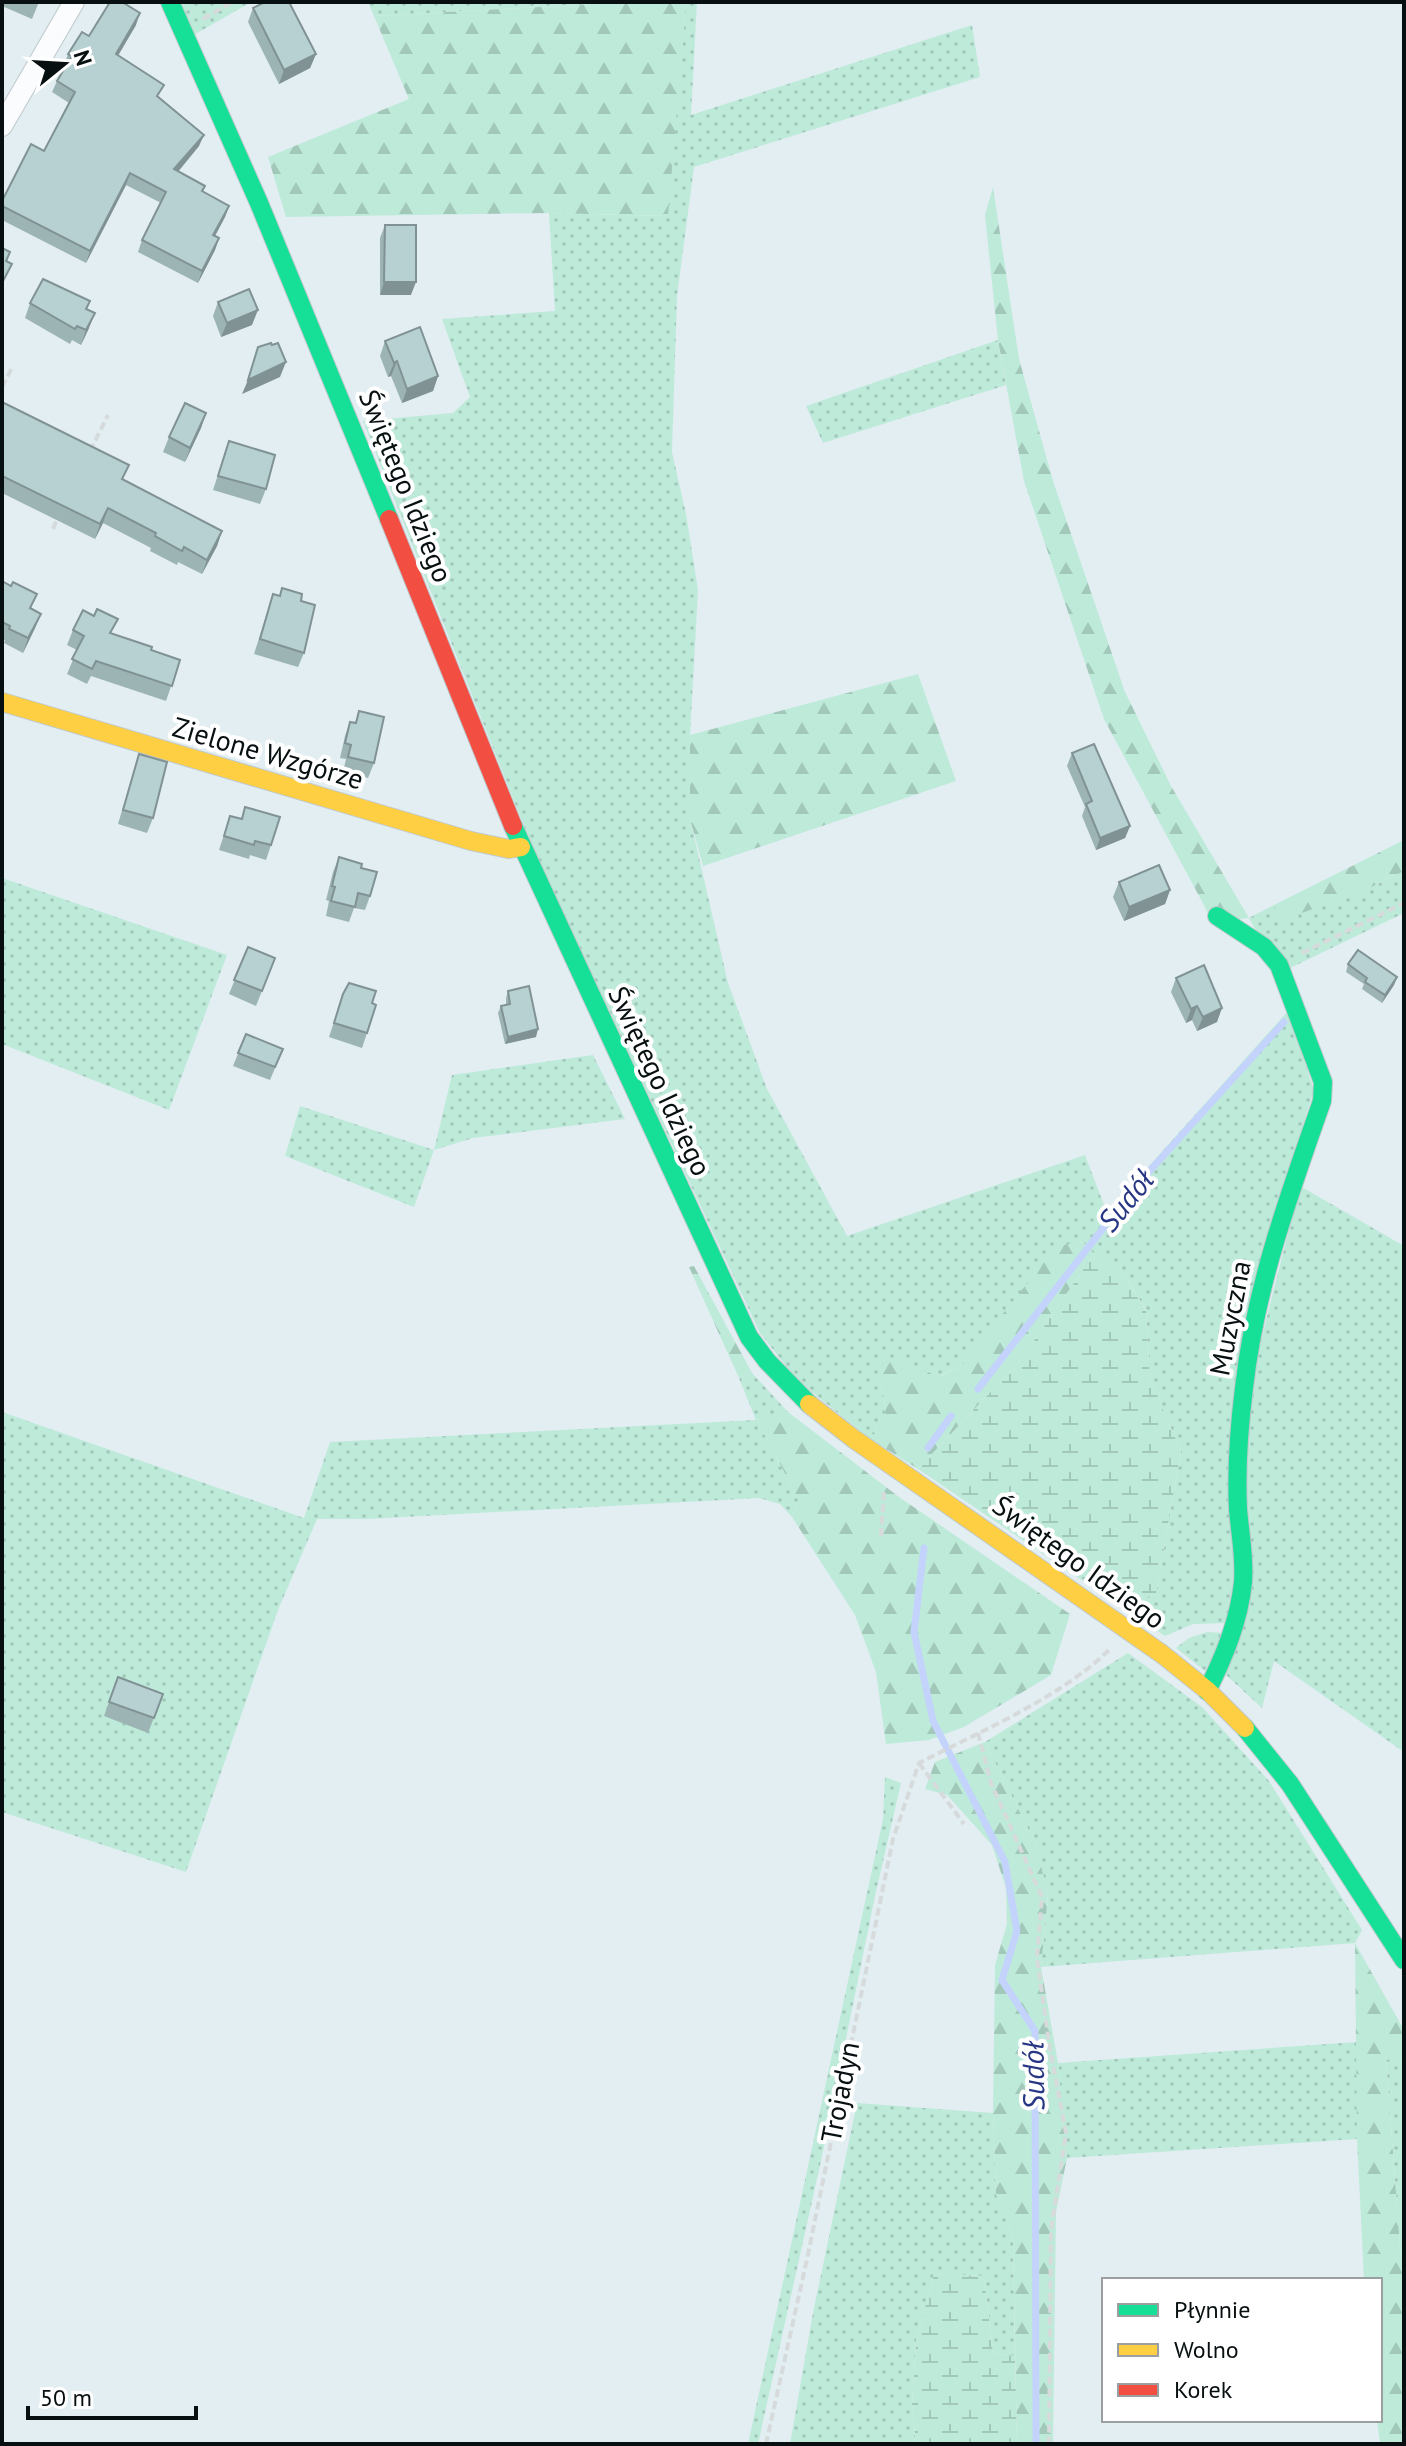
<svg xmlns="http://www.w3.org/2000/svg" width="1406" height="2446" viewBox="0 0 1406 2446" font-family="'PT Sans',sans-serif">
<defs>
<pattern id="grass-dots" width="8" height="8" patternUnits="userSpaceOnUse" patternTransform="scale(2)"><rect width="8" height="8" fill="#beeada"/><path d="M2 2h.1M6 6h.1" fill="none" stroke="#a2c8ba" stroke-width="1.8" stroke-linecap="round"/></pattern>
<pattern id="forest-firs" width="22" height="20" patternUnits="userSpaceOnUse" patternTransform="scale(2)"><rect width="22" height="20" fill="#beeada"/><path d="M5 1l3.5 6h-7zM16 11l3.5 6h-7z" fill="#a2c8ba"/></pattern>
<pattern id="wetland-marsh" width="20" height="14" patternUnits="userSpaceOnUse" patternTransform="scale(2)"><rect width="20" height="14" fill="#beeada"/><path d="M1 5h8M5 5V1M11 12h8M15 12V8" fill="none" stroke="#a2c8ba"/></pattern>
</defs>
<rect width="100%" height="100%" fill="#e2eef2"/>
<g fill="url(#grass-dots)">
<polygon points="177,2 251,2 192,36"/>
<polygon points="368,2 630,2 374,16"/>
<polygon points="686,2 697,2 691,115 972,25 980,77 694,167 677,296 672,452 686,514 698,590 690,735 690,819 728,983 767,1089 847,1236 1085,1155 1107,1213 1288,1011 1314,1090 1269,1233 1237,1566 1228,1623 1193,1624 1165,1636 1120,1606 1156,1594 1181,1451 1150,1380 1146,1310 1121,1270 1094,1254 1083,1242 1057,1247 962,1365 938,1377 899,1359 881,1380 886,1412 869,1438 797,1380 760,1333 532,846 363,421 453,413 470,397 442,319 555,311 549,213 667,216"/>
<polygon points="998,340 1006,385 823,443 806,406"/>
<polygon points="1404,871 1404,913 1288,969 1260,938 1249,918 1274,905 1280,920 1361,892"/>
<polygon points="2,878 227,955 169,1110 2,1044"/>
<polygon points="593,1055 625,1119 473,1138 434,1150 414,1207 285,1156 300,1106 434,1150 452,1075"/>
<polygon points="1300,1186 1404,1246 1404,1752 1274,1661 1262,1708 1225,1674 1248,1392"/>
<polygon points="752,1373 788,1412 757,1420 799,1500 792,1517 780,1504 759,1498 367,1519 317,1519 278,1610 186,1872 2,1812 2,1412 304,1518 330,1442 756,1420 739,1378"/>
<polygon points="1207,1632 1225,1633 1205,1671 1176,1648 1189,1638"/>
<polygon points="1128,1653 1202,1707 1269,1781 1362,1930 1355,1943 1041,1967 1048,1896 1036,1845 985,1742"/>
<polygon points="885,1777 901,1783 875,1896 821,2161 758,2444 748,2444 883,1819"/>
<polygon points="1357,2042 1357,2139 1067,2158 1058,2063"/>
<polygon points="1404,2056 1404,2299 1386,2060"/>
<polygon points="857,2103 993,2113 996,2194 1013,2238 1015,2356 993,2353 984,2276 934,2274 916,2341 912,2405 916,2444 790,2444 813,2313"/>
</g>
<g fill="url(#forest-firs)">
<polygon points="630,2 686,2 668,216 549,213 286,217 268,157 409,99 374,16"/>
<polygon points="993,187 1019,359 1053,481 1125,692 1171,786 1249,918 1213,922 1104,719 1024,481 998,340 985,215"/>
<polygon points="918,674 956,781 703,866 690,819 690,735"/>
<polygon points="1404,840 1404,871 1361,892 1279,921 1274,905"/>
<polygon points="1083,1242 1094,1254 1020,1361 918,1469 869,1438 886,1412 881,1380 883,1358 899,1359 939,1377 962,1365 1057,1246"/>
<polygon points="694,1266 752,1373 739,1378 689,1267"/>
<polygon points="788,1412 899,1497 1070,1614 1051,1675 964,1727 929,1740 886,1744 876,1672 855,1615 792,1517 799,1500 757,1420"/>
<polygon points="985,1742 1036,1845 1048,1895 1041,1967 1058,2063 1067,2158 1056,2212 1053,2444 1017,2444 1013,2238 996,2194 993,2113 995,1965 1007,1924 1006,1888 992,1845 947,1795 925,1789 935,1762"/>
<polygon points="1355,1943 1404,2030 1404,2056 1386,2060 1404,2299 1404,2444 1380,2444 1377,2420 1380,2420 1380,2280 1364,2280 1357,2139"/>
</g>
<g fill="url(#wetland-marsh)">
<polygon points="1094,1254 1121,1270 1146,1311 1150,1380 1181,1451 1156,1594 1120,1606 918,1469 1020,1361"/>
<polygon points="934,2274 984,2276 993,2353 1015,2356 1017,2444 916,2444 912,2405 916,2341"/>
</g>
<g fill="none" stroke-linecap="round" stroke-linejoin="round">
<g stroke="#c3d3fb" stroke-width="7">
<polyline points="978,1389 1136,1186 1284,1022"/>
<polyline points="928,1448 951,1416"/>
<polyline points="924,1548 914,1632 933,1721 1005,1862 1017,1931 1002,1980 1035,2031 1036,2444"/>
</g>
<defs>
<polyline id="street" points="2,126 74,2"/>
<g id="fast">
<polyline points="170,2 259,203 389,519"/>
<polyline points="513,826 749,1337 767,1361 809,1404"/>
<path d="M1207 1691C1224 1657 1239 1621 1243 1582 1245 1557 1240 1534 1238 1509 1236 1469 1239 1428 1244 1388 1255 1288 1289 1195 1322 1101L1323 1082 1279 965 1264 947 1217 916"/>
<polyline points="1245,1728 1290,1784 1404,1960"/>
</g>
<g id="slow">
<polyline points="2,702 471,841 509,849 521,847"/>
<polyline points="809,1404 854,1439 1162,1654 1208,1691 1245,1728"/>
</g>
<polyline id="jam" points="389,519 513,826"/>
</defs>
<use href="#street" stroke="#bec8cc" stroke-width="22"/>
<use href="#fast" stroke="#bec8cc" stroke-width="20"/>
<use href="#slow" stroke="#bec8cc" stroke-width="20"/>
<use href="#jam" stroke="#bec8cc" stroke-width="20"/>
<g stroke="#d6dadb" stroke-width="4" stroke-dasharray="8 4" stroke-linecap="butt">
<polyline points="203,19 232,2"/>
<polyline points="2,387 12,368"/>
<polyline points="90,451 108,415"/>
<polyline points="53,529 58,517"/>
<polyline points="1302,953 1404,903"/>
<polyline points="881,1536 884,1490"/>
<polyline points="978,1733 991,1783 1042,1897 1037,1958 1050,2050 1066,2133 1051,2230 1049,2444"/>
<polyline points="919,1763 964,1824"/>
<path d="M766 2444 807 2259 893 1839 919 1763C979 1732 1062 1697 1110 1649"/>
</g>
<use href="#street" stroke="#fbfcfd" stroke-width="20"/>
<use href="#fast" stroke="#16e098" stroke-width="18"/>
<use href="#slow" stroke="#ffcf43" stroke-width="18"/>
<use href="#jam" stroke="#f24e42" stroke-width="18"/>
</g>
<g fill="#9db4b5">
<polygon points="3,2 39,2 32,19 2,6"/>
<polygon points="253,8 316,54 310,68 279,84 248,22"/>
<polygon points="136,25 118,55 159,97 199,146 178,172 205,186 203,192 229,206 225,217 215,236 219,238 215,250 198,283 138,252 142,240 161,203 126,185 86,263 2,220 2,201 44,151 69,103 52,92 57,81 66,66 64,65 68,54 89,36"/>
<polygon points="385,225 411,295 380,295 380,238"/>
<polygon points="218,302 252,325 221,337 213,316"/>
<polygon points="30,303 87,309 89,328 81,345 72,340 70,344 25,318"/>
<polygon points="385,341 438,376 433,391 402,403 391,376 388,377 380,356"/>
<polygon points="2,402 124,480 222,531 217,546 202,574 178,562 177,565 150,551 151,548 103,523 95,539 2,493"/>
<polygon points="206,413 201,428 185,462 163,452 169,437"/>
<polygon points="229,441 266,489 260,504 213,490"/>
<polygon points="2,581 31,609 41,614 35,628 23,653 4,643 5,640 2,639"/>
<polygon points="273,594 304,653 298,667 254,654"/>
<polygon points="73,630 112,634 151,650 180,660 166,701 91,676 87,684 67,674 77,650 67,645"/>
<polygon points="359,711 374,763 368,778 343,772 346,759 340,758 345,736 350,722 355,723"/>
<polygon points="1072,753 1130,826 1125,838 1096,850 1082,816 1085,807 1067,766"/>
<polygon points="139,754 153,818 147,833 118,824"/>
<polygon points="245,807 271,845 266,860 250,855 249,859 219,850 230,816 241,819"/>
<polygon points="339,857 361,868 370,896 365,910 354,908 349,922 326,916 329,901 326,900 333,872"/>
<polygon points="1119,882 1170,890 1165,904 1124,921 1113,897"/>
<polygon points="248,947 275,958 256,1006 229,994"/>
<polygon points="1348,964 1397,977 1394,985 1382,1003 1362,989 1364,984 1346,972"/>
<polygon points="1176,978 1217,1022 1197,1031 1192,1020 1186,1023 1171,992"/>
<polygon points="508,991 536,1037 505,1044 498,1013 501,1006 506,1005 506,998"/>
<polygon points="343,994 372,1003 367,1033 362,1048 329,1037"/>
<polygon points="246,1034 283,1049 270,1080 233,1066"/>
<polygon points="118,1677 163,1694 148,1733 104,1716"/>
</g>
<g fill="#809293">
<polygon points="140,13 136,25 112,66 116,54"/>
<polygon points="316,54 310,68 279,84 284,70"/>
<polygon points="204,135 199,146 170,181 174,169"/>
<polygon points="130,173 126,185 86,263 90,251"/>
<polygon points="229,206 225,217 209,247 213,235"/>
<polygon points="219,238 215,250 198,283 202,271"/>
<polygon points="384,282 416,282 411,295 380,295"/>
<polygon points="258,310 252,325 221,337 227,323"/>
<polygon points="95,313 89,328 81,345 86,330"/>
<polygon points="397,361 391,376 388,377 394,363"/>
<polygon points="286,362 280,377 242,394 248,380"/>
<polygon points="438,376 433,391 402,403 407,389"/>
<polygon points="206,413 201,428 185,462 190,448"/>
<polygon points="108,508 103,523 95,539 100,524"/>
<polygon points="222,531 217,546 202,574 207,560"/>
<polygon points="41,614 35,628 23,653 28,638"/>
<polygon points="1130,826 1125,838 1096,850 1100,838"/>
<polygon points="1170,890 1165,904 1124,921 1129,907"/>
<polygon points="1397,977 1394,985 1382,1003 1385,995"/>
<polygon points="1197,1006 1192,1020 1186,1023 1191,1009"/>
<polygon points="1222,1008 1217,1022 1197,1031 1203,1017"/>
<polygon points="538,1029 536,1037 505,1044 508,1037"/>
</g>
<g fill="#b7d1d2" stroke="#809293" stroke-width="2">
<polygon points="110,2 122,2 140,13 116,54 164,85 157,96 204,135 174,169 205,186 202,191 229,206 213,235 219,238 202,271 142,240 166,192 130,173 90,251 2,206 2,201 31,144 44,151 75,92 57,81 72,56 68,54 82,32 89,36"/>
<polygon points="265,2 289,2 316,54 284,70 253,8"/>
<polygon points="385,225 416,225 416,282 384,282"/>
<polygon points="2,248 10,252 6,261 12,264 2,283"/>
<polygon points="43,279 90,301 86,309 95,313 86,330 77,326 75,329 30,303"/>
<polygon points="249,289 258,310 227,323 218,302"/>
<polygon points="420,327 438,376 407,389 397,361 394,363 385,341"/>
<polygon points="271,343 272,345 278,343 286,362 248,380 258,347"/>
<polygon points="2,402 129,465 122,479 222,531 207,560 184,547 182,551 155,536 156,533 108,508 100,524 2,476"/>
<polygon points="185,403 206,413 190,448 169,437"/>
<polygon points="229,441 275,455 266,489 218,476"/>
<polygon points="2,581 11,586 13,582 37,594 30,608 41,614 28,638 9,629 10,626 2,622"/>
<polygon points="282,588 302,594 301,601 315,605 304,653 260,639 273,594 280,596"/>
<polygon points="97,609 118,619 110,633 152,647 151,650 180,660 172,686 96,661 92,669 72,659 84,636 73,630 83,610 94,616"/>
<polygon points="359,711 384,717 374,763 348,757 351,745 345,743 350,722 356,723"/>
<polygon points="1094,744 1130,826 1100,838 1086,804 1092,801 1072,753"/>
<polygon points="139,754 167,762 153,818 123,810"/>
<polygon points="245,807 280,817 271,845 255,841 254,845 224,836 230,816 242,819"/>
<polygon points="339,857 362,864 361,868 377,872 370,896 358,893 355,907 331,901 335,887 332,886"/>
<polygon points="1159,865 1170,890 1129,907 1119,882"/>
<polygon points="248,947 275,958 262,991 234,980"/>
<polygon points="1358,950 1397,977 1385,995 1365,982 1367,978 1348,964"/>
<polygon points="1204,965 1222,1008 1203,1017 1197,1006 1191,1009 1176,978"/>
<polygon points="349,983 376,991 372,1003 376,1005 367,1033 334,1023 343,994"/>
<polygon points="529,986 538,1029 508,1037 501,1006 510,1004 508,991"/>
<polygon points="246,1034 283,1049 275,1067 238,1053"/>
<polygon points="118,1677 163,1694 154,1718 109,1702"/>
</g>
<g text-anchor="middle" stroke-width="8" stroke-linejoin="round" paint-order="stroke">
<g font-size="28" fill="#070f11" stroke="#fff">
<text transform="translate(406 486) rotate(68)" y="10">Świętego Idziego</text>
<text transform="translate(268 753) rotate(16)" y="10">Zielone Wzgórze</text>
<text transform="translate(660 1081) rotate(65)" y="10">Świętego Idziego</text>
<text transform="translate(1230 1318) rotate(-79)" y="10">Muzyczna</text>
<text transform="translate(1079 1562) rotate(36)" y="10">Świętego Idziego</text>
<text transform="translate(840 2092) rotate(-79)" y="10">Trojadyn</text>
</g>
<g font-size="30" font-style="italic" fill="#283783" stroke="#fff">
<text transform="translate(1126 1201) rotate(-51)" y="10">Sudół</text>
<text transform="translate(1034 2076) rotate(-91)" y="10">Sudół</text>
</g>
</g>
<rect width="1406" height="2446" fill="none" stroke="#070f11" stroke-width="8"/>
<rect x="1102" y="2278" width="280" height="144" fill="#ffffff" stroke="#9c9fa0" stroke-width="2"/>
<rect x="1118" y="2304" width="40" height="12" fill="#16e098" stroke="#9c9fa0" stroke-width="2"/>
<text x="1174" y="2318" font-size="24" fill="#070f11">Płynnie</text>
<rect x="1118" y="2344" width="40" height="12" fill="#ffcf43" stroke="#9c9fa0" stroke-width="2"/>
<text x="1174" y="2358" font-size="24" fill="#070f11">Wolno</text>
<rect x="1118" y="2384" width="40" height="12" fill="#f24e42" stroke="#9c9fa0" stroke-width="2"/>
<text x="1174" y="2398" font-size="24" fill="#070f11">Korek</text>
<g transform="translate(64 64) rotate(72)" stroke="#ffffff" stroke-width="6" paint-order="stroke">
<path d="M0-6L14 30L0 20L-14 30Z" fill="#070f11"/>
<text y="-12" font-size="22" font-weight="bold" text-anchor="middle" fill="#070f11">N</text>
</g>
<path d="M28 2406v12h168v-12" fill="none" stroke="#070f11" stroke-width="4"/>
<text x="40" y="2406" font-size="24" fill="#070f11" stroke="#ffffff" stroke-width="6" paint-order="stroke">50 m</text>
</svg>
